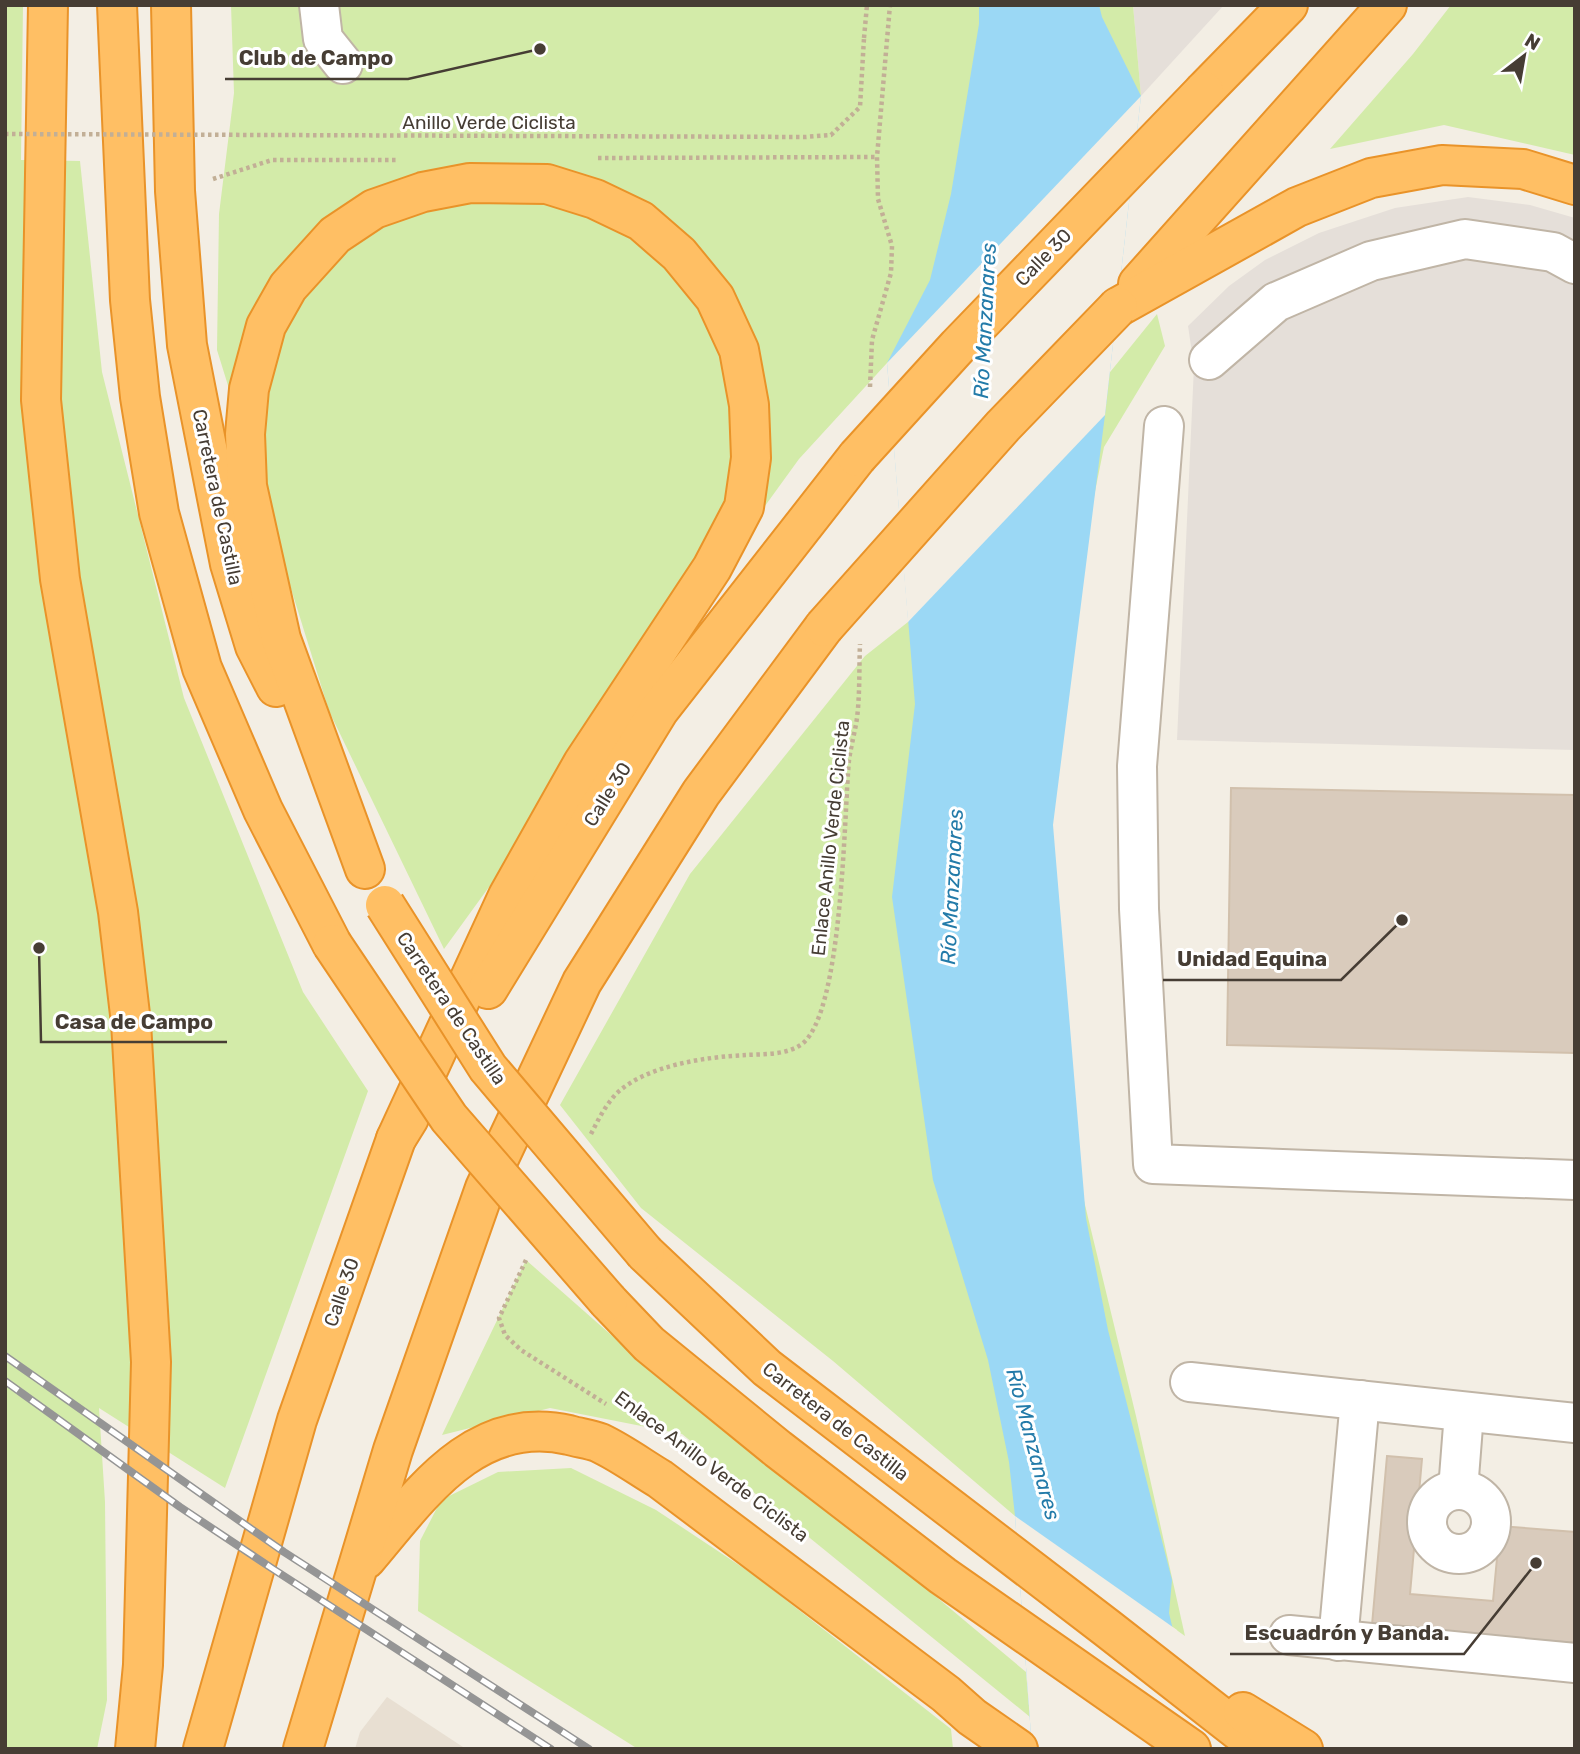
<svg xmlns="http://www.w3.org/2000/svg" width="1580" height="1754" viewBox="0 0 1580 1754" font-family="Rubik,sans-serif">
<rect width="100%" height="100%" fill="#f3eee4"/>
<polygon fill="#e8dfd2" points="387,1697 466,1749 355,1749 360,1732"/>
<g fill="#e5dfd9">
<polygon points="1133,5 1224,5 1141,96"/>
<polygon points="1468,197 1530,205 1575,218 1575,750 1177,740 1194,366 1188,326 1229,286 1265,260 1319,233 1395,208"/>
</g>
<g fill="#d3eba9">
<polygon points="5,5 23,5 21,160 80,161 102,372 184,698 303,992 368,1091 225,1488 99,1408 105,1502 107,1700 97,1749 5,1749"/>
<polygon points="231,5 1133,5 1141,96 887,363 799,459 444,949 329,711 217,350 219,214 234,93"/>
<polygon points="1451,5 1575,5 1575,155 1444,125 1330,149 1413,54"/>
<polygon points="1157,314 1165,346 1104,447 1072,605 1042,843 1078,1176 1136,1416 1185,1636 1015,1516 833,1361 641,1208 560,1105 690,874 865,656 908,622"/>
<polygon points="526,1260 643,1363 781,1467 1026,1672 1030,1717 682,1434 550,1408 442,1435"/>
<polygon points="571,1468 656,1510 754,1575 951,1729 953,1749 638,1749 418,1611 420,1541 441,1500 498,1472"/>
</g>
<polygon fill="#9bd8f5" points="979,5 1099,5 1102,17 1141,96 1105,415 1053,825 1086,1218 1108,1330 1172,1580 1169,1613 1201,1749 1032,1749 1015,1516 1009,1462 988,1360 933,1180 892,897 915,704 887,363 930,280 951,194 979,24"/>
<g fill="#f3eee4">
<polygon points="1141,96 1105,415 908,622 887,363"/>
<polygon points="1015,1516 1177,1630 1205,1749 1032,1749"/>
</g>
<g fill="#d9cbbc" stroke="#d1c0ac" stroke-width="2">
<polygon points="1231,788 1575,795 1575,1053 1227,1045"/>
<polygon points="1387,1456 1422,1459 1410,1594 1493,1601 1500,1526 1575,1532 1575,1643 1372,1625"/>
</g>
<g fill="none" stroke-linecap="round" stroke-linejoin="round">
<defs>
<g id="minor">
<polyline points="319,5 323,39 343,64"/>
<polyline points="1209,360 1276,302 1371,261 1465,239 1553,252 1575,264"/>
<polyline points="1164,426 1137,766 1139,909 1153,1164 1575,1180"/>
<polyline points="1190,1382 1575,1423"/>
<polyline points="1458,1490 1464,1413"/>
<circle cx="1459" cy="1522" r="32"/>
<polyline points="1289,1635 1575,1663"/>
<polyline points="1338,1641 1360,1400"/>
</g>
<g id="highway">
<polyline points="48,5 41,400 60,579 118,912 131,1023 151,1362 143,1665 135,1749"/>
<polyline points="117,5 130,300 140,397 159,513 202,668 263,810 332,944"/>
<polyline points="171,5 175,191 187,345 230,564 255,646 276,687"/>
<polyline points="1204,91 1288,5"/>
<polyline points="1138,284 1387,5"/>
<polyline points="1118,307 1297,207 1371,178 1442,165 1523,169 1575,185"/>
<polyline points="365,869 281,639 247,486 245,434 249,389 266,326 288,287 335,235 374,209 423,192 470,183 547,184 595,199 641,221 679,254 715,298 739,350 749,405 751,458 744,507 712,568 583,763 508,896 396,1139"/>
<polyline points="488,989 659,710 857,457"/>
<polyline points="645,1253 767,1368 1107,1628 1262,1749"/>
<polyline points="608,1301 649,1344 778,1449 943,1576 1191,1749"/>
<path d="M366 1559C419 1497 474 1413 569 1435 579 1438 590 1439 600 1443 621 1453 640 1467 660 1479L946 1694 972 1717 1018 1749"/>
<polyline points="1243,1712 1303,1749"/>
<polyline points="203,1749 297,1420 396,1139 409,1118"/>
<polyline points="303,1749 393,1450 485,1188 582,982 701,793 824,627"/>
</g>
</defs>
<use href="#minor" stroke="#c0b5a6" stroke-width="42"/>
<use href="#highway" stroke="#e99329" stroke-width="42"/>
<g stroke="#c2af96" stroke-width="4.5" stroke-dasharray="3.5 3.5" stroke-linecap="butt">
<polyline points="864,38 867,5"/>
<polyline points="598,158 877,157"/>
<polyline points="213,179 272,160 397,160"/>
<polyline points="870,387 872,340 891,273 892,246 878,199 877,157 890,5"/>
<path d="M591 1134C598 1120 605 1106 616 1094 646 1065 706 1057 746 1055 764 1054 787 1055 802 1044 843 1012 844 814 849 760 851 746 855 732 857 718 860 694 859 668 860 644"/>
<polyline points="526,1260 499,1318 505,1335 521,1350 606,1404"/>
</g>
<use href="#minor" stroke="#fff" stroke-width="38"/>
<use href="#highway" stroke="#ffbf64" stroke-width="38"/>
<defs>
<g id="rail">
<polyline points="5,1356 284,1552 589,1749"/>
<polyline points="5,1381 180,1507 273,1569 551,1749"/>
</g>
</defs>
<use href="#rail" stroke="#959595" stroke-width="8"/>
<use href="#rail" stroke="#fff" stroke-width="5" stroke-dasharray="16" stroke-linecap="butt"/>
<defs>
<g id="highway-bridge">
<polyline points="857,457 958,346 1204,91"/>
<polyline points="824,627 1003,426 1118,307"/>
<polyline points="385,905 488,1068 645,1253"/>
<polyline points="332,944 449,1118 608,1301"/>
</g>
</defs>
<use href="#highway-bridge" stroke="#e99329" stroke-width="42" stroke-linecap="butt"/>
<polyline stroke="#c2af96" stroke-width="4.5" stroke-dasharray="3.5 3.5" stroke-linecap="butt" points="5,134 805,137 831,135 860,107 864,38"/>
<use href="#highway-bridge" stroke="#ffbf64" stroke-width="38"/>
</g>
<g text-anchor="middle" stroke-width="6" stroke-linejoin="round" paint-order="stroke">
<g font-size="19" fill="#463d34" stroke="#fff">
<text x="489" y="129">Anillo Verde Ciclista</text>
<text transform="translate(1043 257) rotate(-46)" y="7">Calle 30</text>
<text transform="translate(218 497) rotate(78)" y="7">Carretera de Castilla</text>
<text transform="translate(607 794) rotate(-58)" y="7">Calle 30</text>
<text transform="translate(830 838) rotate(-84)" y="7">Enlace Anillo Verde Ciclista</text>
<text transform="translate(452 1008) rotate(56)" y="7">Carretera de Castilla</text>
<text transform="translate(341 1292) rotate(-71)" y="7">Calle 30</text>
<text transform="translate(836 1421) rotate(38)" y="7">Carretera de Castilla</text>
<text transform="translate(712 1466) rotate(37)" y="7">Enlace Anillo Verde Ciclista</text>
</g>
<g font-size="21" font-style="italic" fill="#237ba9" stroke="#fff">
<text transform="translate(985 321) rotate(-87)" y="7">Río Manzanares</text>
<text transform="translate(952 887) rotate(-87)" y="7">Río Manzanares</text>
<text transform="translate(1033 1444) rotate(75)" y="7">Río Manzanares</text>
</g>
</g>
<path fill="none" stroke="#463d34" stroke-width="2.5" d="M540 49L408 79H225M1402 920L1341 980H1163M39 948L41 1042H227M1536 1563L1464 1654H1230"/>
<g fill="#463d34" stroke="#fff" stroke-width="2.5">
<circle cx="540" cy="49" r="7"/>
<circle cx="1402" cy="920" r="7"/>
<circle cx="39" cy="948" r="7"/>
<circle cx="1536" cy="1563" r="7"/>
</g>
<g font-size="21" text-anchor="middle" font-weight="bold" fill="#463d34" stroke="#fff" stroke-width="6" stroke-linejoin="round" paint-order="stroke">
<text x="316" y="65">Club de Campo</text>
<text x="1252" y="966">Unidad Equina</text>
<text x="134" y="1029">Casa de Campo</text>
<text x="1347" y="1640">Escuadrón y Banda.</text>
</g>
<rect width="1580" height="1754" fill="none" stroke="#463d34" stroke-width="14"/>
<g transform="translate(1524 56) rotate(31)" stroke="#ffffff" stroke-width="5" paint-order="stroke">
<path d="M0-5L12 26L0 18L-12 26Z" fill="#463d34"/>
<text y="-10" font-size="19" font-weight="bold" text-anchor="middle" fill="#463d34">N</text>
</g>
</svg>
